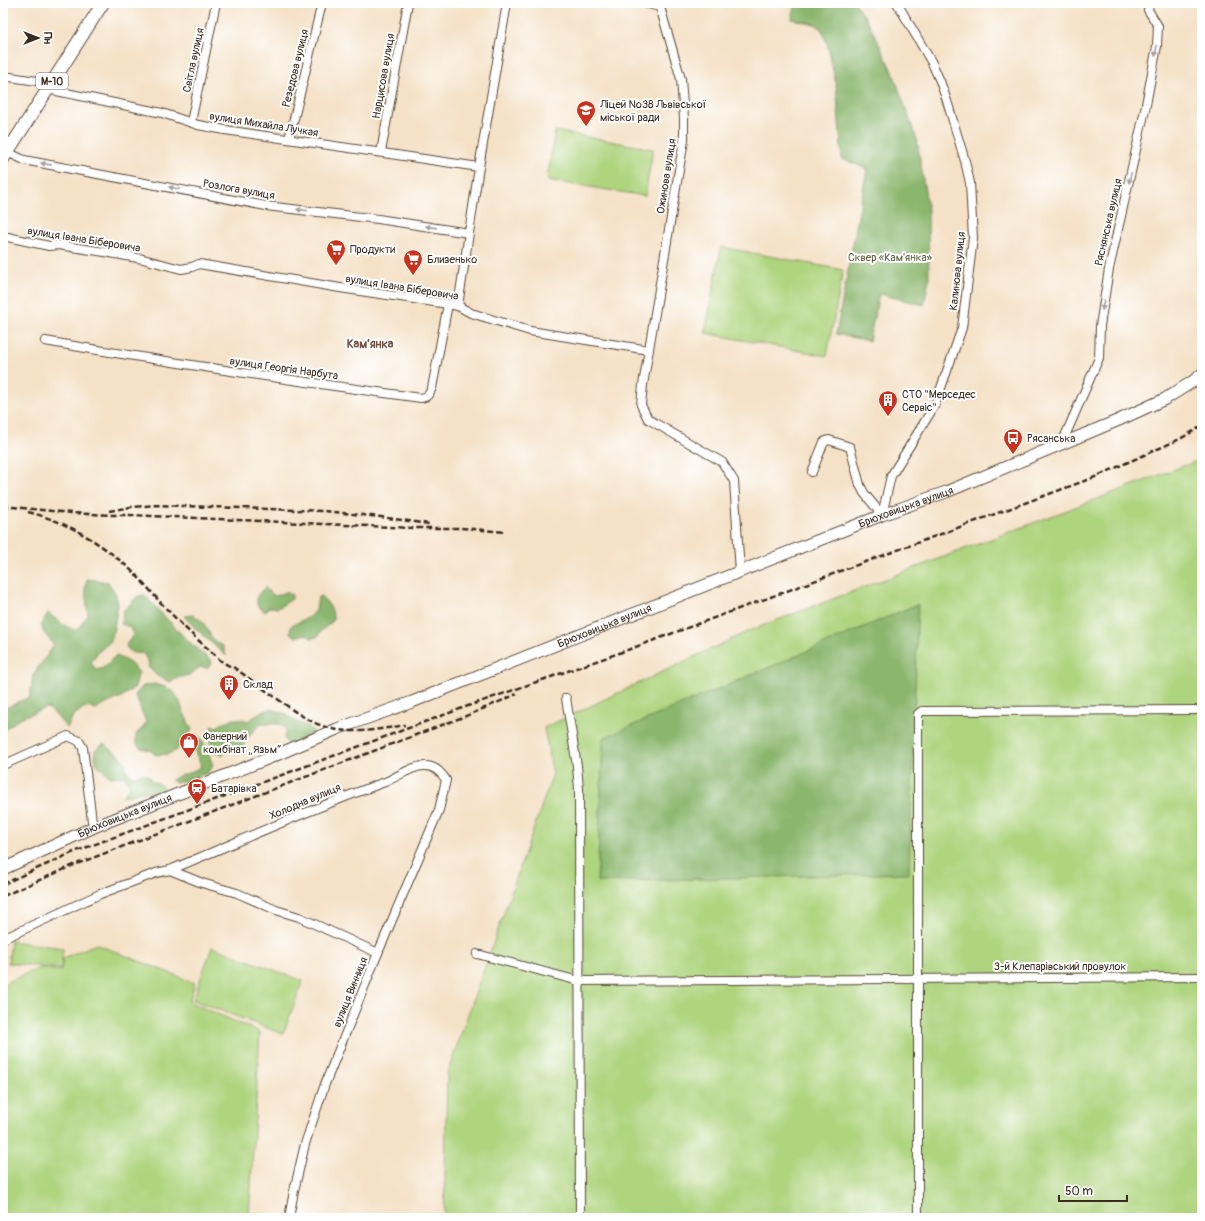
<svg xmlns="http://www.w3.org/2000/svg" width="1205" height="1221" viewBox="0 0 1205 1221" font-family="Pangolin,sans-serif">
<rect width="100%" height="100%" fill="#fff"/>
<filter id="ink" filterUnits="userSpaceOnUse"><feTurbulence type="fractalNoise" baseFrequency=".025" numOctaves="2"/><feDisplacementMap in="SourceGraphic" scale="8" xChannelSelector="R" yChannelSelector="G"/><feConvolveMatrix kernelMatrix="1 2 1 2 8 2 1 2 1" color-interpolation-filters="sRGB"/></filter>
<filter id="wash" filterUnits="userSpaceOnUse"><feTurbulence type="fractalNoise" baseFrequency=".012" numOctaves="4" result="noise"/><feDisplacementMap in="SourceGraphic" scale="16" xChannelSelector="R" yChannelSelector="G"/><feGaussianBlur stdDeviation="0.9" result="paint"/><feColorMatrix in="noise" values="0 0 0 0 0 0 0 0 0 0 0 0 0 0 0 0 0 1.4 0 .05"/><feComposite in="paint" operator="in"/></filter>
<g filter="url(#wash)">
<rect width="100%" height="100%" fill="#f4e1c6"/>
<g fill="#aed47e" stroke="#747f4e">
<polygon points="555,131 653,149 645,196 547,180"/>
<polygon points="721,247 843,270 827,356 705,333"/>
<polygon points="1202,459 1202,1218 444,1218 447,1074 553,774 544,728 751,630"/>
<polygon points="11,941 63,948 61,969 8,963"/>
<polygon points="96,944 195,983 189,1002 260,1032 249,1218 3,1218 3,984 40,968 61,971 63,958"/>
<polygon points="212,947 303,981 283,1034 193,1000"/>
</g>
<g fill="#8ab66d" stroke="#627046">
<polygon points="794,3 855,3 868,21 893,73 917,140 928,210 929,280 924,305 879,294 869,341 836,334 867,169 842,159 836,84 827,43 822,30 815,24 792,19"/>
<polygon points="87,579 108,582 116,594 118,604 114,628 111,641 97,653 91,662 96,670 103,668 114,657 117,656 130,663 139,672 135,687 123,696 96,709 85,707 73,716 67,728 50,709 46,708 20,718 3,731 3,709 30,697 33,675 54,645 44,633 41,624 48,613 62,624 76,631 88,615 85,587"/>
<polygon points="265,587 267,590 275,596 286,592 292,595 292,599 278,608 269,607 265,612 257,605 257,596"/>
<path d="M144 595 186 639 212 662 208 668 200 667 189 675 178 678 170 682 157 676 148 667 149 663 143 653C135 654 129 654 126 645L133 635 130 627 121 624 123 611 138 596Z"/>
<path d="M321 596C328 603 334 609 333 621L322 630 317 637 311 638 306 634 296 637 290 633 291 626C297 622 313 617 316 610 317 606 317 601 318 597Z"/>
<polygon points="918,604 909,873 597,882 603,738"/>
<path d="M192 615C211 622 205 639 223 646L226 656 196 629 184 616Z"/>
<path d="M155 684 165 687 174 692 180 702 182 709 192 730 186 738 178 744 184 743C172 754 172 754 156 755L149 750 140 748 136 743V734L142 729 146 722 135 695 143 686Z"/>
<path d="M271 709 284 713 297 722 308 726 316 734 288 745 284 737 286 730 280 724H261L248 737 239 752 229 750 222 755 214 751 206 732H209L212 726 217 727C226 720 237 716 248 721L263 711Z"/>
<path d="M200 738 207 748 213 766 207 773 176 783 171 780C181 774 193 773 201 766L192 744 195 739Z"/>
<path d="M104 744 120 756 125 763 127 771 133 777 143 773 149 776 152 781 161 785 163 788 162 790 159 792H142L122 797 130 786 125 776 109 777C105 770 103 771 99 767 95 762 95 756 95 750Z"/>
</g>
</g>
<g filter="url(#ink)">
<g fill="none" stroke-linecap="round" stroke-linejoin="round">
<defs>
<g id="street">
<polyline points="644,3 660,7 681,79 684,118 684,140 643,385 641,405 648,419 722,462 734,481 740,572"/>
<polyline points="3,76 51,83"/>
<polyline points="47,89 162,113 198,125 225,130 479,167"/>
<polyline points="191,122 216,3"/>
<polyline points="3,139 12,144"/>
<polyline points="289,139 322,3"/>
<polyline points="7,152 24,160 266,206 378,219 469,233"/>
<polyline points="381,152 408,3"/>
<polyline points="3,236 49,246 58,245 105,252 143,259 181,269 192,267 199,264 340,288 448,304 458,306 471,313 530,331 649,350"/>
<polyline points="458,306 479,167 507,3"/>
<path d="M45 341C170 363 296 381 421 398 428 397 429 394 432 388L448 304"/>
<polyline points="1062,443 1099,358 1100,326 1109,269 1145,110 1157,46 1158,26 1148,10 1149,3"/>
<polyline points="812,472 824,442 829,440 850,447 860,485 864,493 882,515"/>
<polyline points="882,515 891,476 935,405 962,328 973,238 970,183 965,161 947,101 940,81 932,63 897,3"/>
<polyline points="566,698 577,766 579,789 580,1218"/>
<polyline points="3,765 68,736 79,741 83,748 92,821 94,827"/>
<polyline points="170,870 202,883 237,893 276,910 299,917 378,953"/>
<path d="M3 939 100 894 156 873 170 870C242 840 312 808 385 782 397 777 412 766 424 766 434 765 441 772 446 780L439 810 378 953 325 1084 305 1144 294 1191 289 1218"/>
<polyline points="477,954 579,981 1202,977"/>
<polyline points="918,1218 918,714 922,711 1202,710"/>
</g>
<g id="secondary">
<path id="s1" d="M3 869 94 827 267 759 337 729 412 702 882 515 946 492 1119 420 1165 399 1192 382 1202 374"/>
</g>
<polyline id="primary" points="3,159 103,3"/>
</defs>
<use href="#street" stroke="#574537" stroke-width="10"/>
<use href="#secondary" stroke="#574537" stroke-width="13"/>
<use href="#primary" stroke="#574537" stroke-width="14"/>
<use href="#street" stroke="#fff" stroke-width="8"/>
<use href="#secondary" stroke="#fff" stroke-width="11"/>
<use href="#primary" stroke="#fff" stroke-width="12"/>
<g stroke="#3b2a1e" stroke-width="2.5" stroke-dasharray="6 3" stroke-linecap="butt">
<polyline points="3,506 71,513 111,515 130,515 412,528 461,528 506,532"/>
<polyline points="109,511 131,507 156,505 324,511 381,517 429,524"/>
<path d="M28 512C69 522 105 545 135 574 144 583 153 594 161 603 176 619 191 634 207 648 215 655 222 664 233 667 246 676 258 685 271 694 291 709 312 726 338 730 360 733 383 729 405 725"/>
<polyline points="3,884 74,852 468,706 622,652 1095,477 1180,439 1202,426"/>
<polyline points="3,896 74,865 471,714 517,694"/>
</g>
</g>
<defs><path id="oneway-solid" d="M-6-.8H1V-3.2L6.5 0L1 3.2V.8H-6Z"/></defs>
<g fill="#a79f9a">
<use href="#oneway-solid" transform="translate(1156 51) rotate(99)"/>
<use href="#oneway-solid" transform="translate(46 164) rotate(-169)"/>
<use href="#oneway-solid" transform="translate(1130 178) rotate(103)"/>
<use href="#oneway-solid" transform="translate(174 188) rotate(-169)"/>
<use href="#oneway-solid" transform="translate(302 210) rotate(-174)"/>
<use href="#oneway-solid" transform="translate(431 227) rotate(-172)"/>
<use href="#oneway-solid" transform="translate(1103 305) rotate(99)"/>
</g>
</g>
<defs>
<symbol id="school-pin" viewBox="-11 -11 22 30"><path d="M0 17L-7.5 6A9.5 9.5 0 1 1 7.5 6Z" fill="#c8321e" stroke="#fff"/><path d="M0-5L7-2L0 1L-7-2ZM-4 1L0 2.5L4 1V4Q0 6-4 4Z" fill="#fff"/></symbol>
<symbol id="supermarket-pin" viewBox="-11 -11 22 30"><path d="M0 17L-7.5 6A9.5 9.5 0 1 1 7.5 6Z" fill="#c8321e" stroke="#fff"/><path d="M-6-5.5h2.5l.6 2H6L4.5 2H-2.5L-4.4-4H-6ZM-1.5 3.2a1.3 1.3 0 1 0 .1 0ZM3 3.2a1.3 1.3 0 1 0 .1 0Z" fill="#fff"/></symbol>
<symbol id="building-pin" viewBox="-11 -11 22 30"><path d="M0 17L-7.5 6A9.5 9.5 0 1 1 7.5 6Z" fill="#c8321e" stroke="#fff"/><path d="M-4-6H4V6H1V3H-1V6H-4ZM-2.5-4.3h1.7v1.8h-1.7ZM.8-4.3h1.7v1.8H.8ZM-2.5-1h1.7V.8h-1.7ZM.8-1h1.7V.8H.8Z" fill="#fff"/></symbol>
<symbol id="bus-pin" viewBox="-11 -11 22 30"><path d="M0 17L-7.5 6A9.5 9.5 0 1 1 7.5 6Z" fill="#c8321e" stroke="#fff"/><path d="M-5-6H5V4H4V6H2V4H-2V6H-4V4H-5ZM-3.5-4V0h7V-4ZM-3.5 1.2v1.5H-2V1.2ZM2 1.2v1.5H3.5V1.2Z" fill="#fff"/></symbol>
<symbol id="shop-pin" viewBox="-11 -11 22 30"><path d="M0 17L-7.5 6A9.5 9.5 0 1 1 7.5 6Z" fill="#c8321e" stroke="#fff"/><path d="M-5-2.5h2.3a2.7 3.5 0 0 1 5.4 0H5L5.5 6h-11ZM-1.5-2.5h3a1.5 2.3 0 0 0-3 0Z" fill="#fff"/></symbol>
<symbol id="station-pin" viewBox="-11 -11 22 30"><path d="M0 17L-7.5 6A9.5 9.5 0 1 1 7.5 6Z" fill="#c8321e" stroke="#fff"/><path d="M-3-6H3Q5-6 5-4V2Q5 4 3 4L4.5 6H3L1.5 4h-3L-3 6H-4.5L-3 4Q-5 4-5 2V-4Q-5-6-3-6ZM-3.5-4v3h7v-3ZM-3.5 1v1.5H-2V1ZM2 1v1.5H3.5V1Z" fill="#fff"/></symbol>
</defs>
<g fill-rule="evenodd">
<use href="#school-pin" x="575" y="99" width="22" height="30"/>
<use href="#supermarket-pin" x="325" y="238" width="22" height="30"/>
<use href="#supermarket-pin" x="402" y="248" width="22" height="30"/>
<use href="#building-pin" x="877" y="389" width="22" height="30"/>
<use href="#bus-pin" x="1002" y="427" width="22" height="30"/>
<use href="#building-pin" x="218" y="673" width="22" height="30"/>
<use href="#shop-pin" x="178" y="731" width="22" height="30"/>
<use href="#station-pin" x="186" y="777" width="22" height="30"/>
</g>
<g text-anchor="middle" stroke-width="4" stroke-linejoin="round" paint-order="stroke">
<rect fill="#fff" stroke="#766a62" stroke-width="1" x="36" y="73" width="32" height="16" rx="3"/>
<g font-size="10" font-weight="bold" fill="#3b2a1e">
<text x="52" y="85">М-10</text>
</g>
<g font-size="11" fill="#3b2a1e" stroke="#fff">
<text transform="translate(193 60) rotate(-78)" y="4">Світла вулиця</text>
<text transform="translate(295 68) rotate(-76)" y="4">Резедова вулиця</text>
<text transform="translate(383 76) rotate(-80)" y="4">Нарцисова вулиця</text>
<text transform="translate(264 124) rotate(9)" y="4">вулиця Михайла Лучкая</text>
<text transform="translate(666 176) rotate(-81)" y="4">Ожинова вулиця</text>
<text transform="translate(239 189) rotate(10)" y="4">Розлога вулиця</text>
<text transform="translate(1108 222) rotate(-77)" y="4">Ряснянська вулиця</text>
<text transform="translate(84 239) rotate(9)" y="4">вулиця Івана Біберовича</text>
<text transform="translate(957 271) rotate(-84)" y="4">Калинова вулиця</text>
<text transform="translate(402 287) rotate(9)" y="4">вулиця Івана Біберовича</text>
<text transform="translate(284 368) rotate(8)" y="4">вулиця Георгія Нарбута</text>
<text dy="4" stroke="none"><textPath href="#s1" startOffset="973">Брюховицька вулиця</textPath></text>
<text dy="4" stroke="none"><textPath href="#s1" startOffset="649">Брюховицька вулиця</textPath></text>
<text transform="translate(305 801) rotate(-23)" y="4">Холодна вулиця</text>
<text dy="4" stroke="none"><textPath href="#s1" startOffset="133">Брюховицька вулиця</textPath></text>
<text x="1060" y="970">3-й Клепарівський провулок</text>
<text transform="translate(350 992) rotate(-68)" y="4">вулиця Винниця</text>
</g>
<g font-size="11" fill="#3b2a1e" stroke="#fff" text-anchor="start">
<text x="600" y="108">Ліцей №38 Львівської<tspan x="600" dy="13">міської ради</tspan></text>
<text x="350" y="253">Продукти</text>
<text x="427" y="263">Близенько</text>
<text x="902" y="398">СТО "Мерседес<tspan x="902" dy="13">Сервіс"</tspan></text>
<text x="1027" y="442">Рясанська</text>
<text x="243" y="688">Склад</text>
<text x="203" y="740">Фанерний<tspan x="203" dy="13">комбінат „Язьм“</tspan></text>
<text x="211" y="792">Батарівка</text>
</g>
<g font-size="11" fill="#5e5d3b" stroke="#fff">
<text x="890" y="261">Сквер «Кам'янка»</text>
</g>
<g font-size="12" font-weight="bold" fill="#705043" stroke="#fff">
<text x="370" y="348">Кам’янка</text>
</g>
</g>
<rect width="1205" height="1221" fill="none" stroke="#fff" stroke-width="16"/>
<g transform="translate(38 38) rotate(90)" stroke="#ffffff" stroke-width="3" paint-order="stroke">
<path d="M0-3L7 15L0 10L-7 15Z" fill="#3b2a1e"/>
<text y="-6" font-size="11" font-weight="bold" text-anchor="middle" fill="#3b2a1e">Пн</text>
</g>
<path d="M1059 1195v6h68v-6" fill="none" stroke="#3b2a1e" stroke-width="2"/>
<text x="1065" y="1195" font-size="12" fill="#3b2a1e" stroke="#ffffff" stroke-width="3" paint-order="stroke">50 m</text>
</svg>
